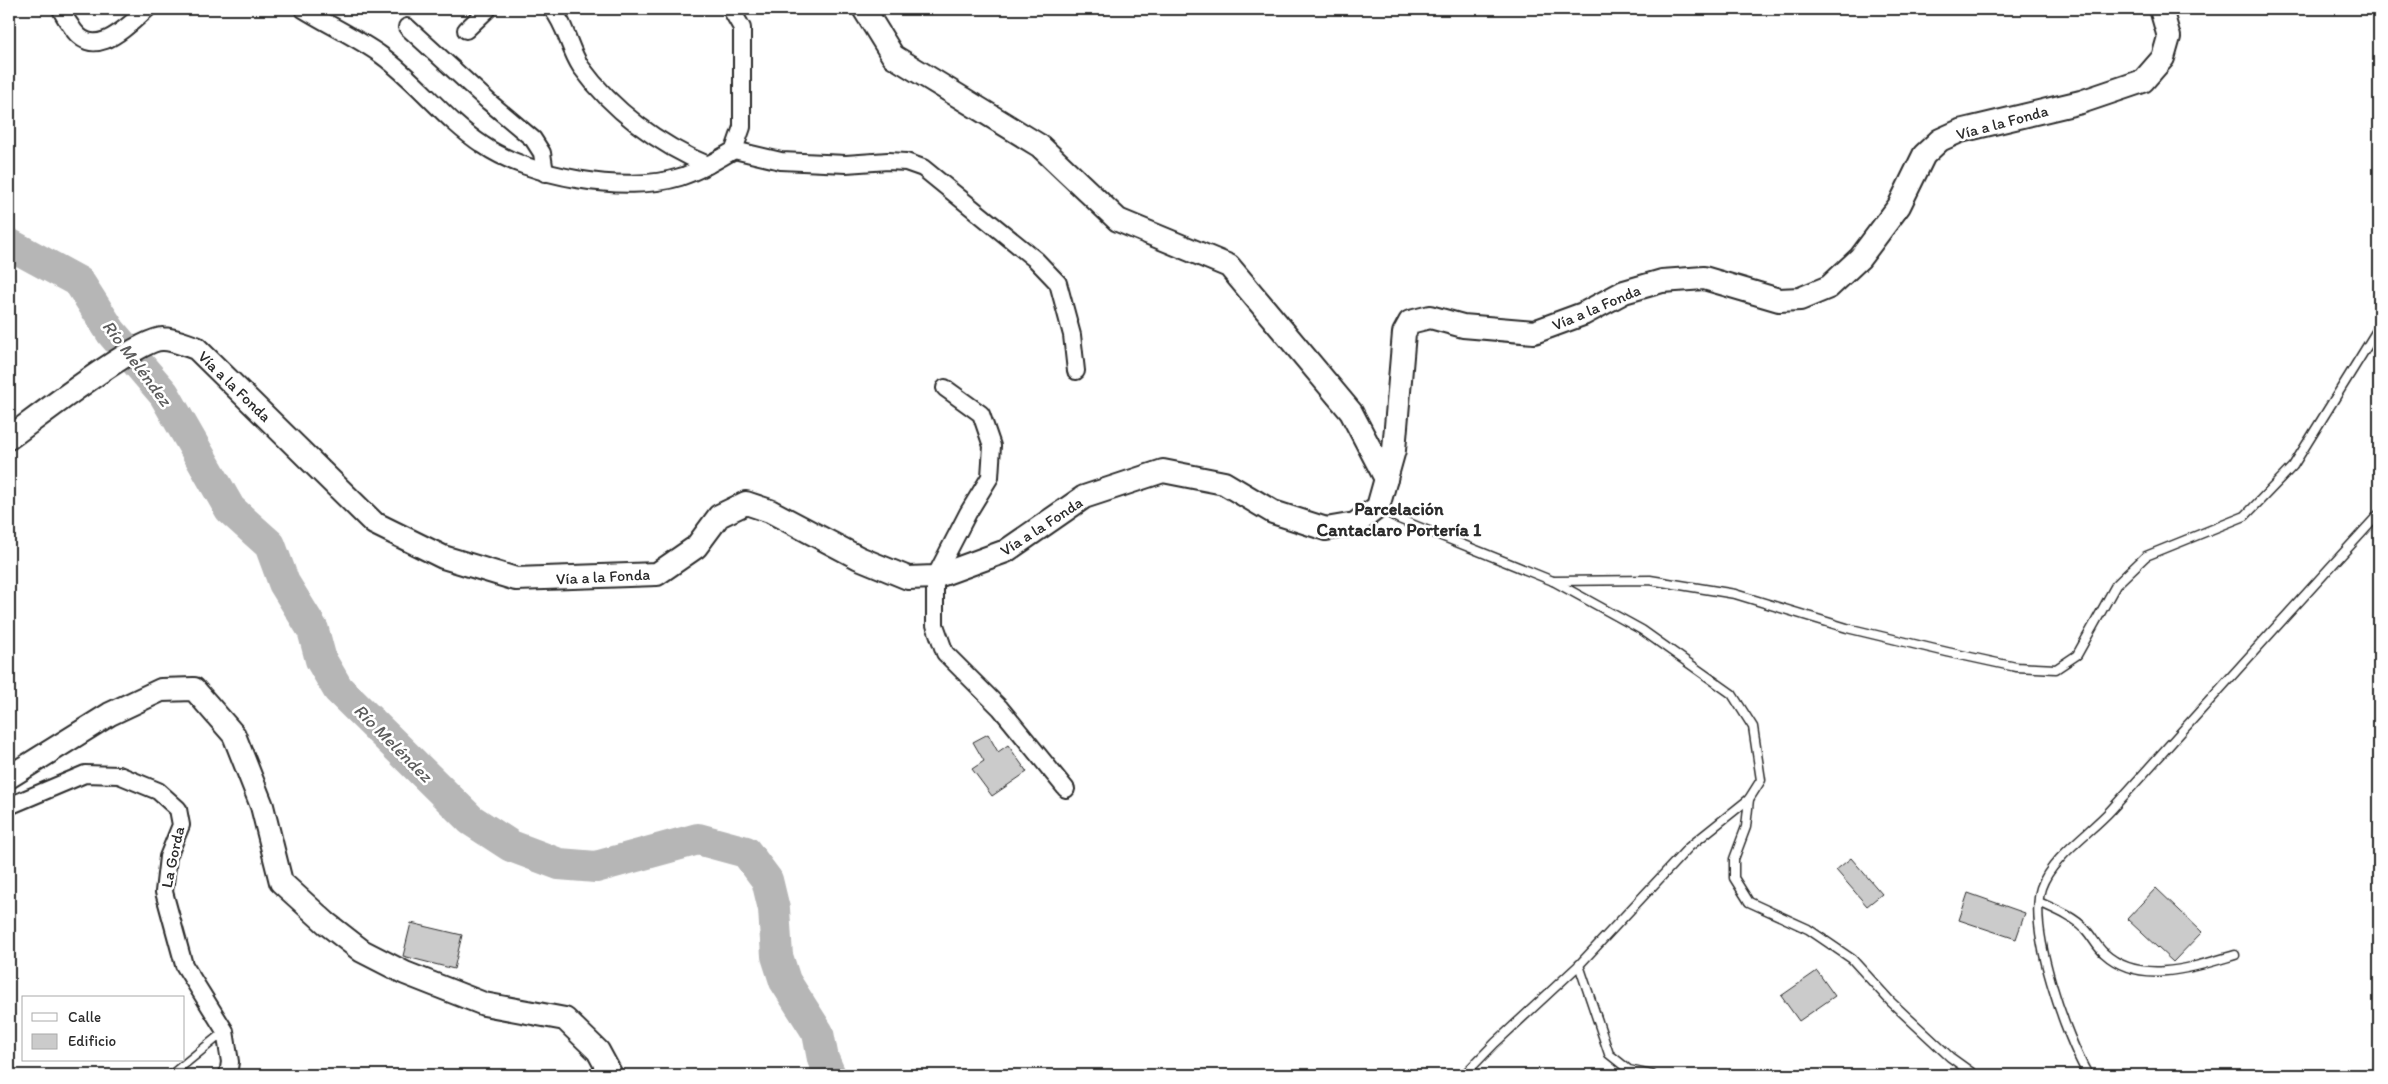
<svg xmlns="http://www.w3.org/2000/svg" width="2388" height="1084" viewBox="0 0 2388 1084" font-family="Itim,sans-serif">
<rect width="100%" height="100%" fill="#fff"/>
<filter id="ink" filterUnits="userSpaceOnUse"><feTurbulence type="fractalNoise" baseFrequency=".02" numOctaves="2"/><feDisplacementMap in="SourceGraphic" scale="10" xChannelSelector="R" yChannelSelector="G"/><feConvolveMatrix kernelMatrix="1 2 1 2 8 2 1 2 1" color-interpolation-filters="sRGB"/></filter>
<g filter="url(#ink)">
<g fill="none" stroke-linecap="round" stroke-linejoin="round">
<polyline stroke="#b6b6b6" stroke-width="32" points="9,244 79,282 111,332 164,394 230,509 270,545 284,583 313,630 321,660 338,689 471,820 511,846 559,864 596,867 698,839 746,852 767,880 774,909 777,956 785,981 818,1033 823,1059 830,1075"/>
</g>
<g fill="#cbcbcb" stroke="#2b2b2b">
<polygon points="988,734 998,752 1008,745 1027,772 992,796 972,769 984,761 973,742"/>
<polygon points="1851,858 1882,894 1867,906 1836,870"/>
<polygon points="2156,888 2202,932 2173,962 2127,919"/>
<polygon points="1968,893 2025,913 2016,939 1959,920"/>
<polygon points="411,923 462,935 454,969 403,956"/>
<polygon points="1817,971 1835,996 1799,1021 1781,996"/>
</g>
<g fill="none" stroke-linecap="round" stroke-linejoin="round">
<defs>
<g id="lane">
<polyline points="1379,508 1399,519 1553,581 1642,630 1732,694 1753,727 1761,780 1749,799 1689,847 1579,965 1495,1043 1464,1075"/>
<polyline points="1553,581 1650,580 1735,594 1847,628 1947,652 2016,667 2056,669 2077,655 2116,585 2146,556 2245,516 2293,466 2379,327"/>
<polyline points="1749,799 1746,827 1734,859 1734,878 1749,902 1808,929 1852,959 1891,1002 1950,1057 1975,1075"/>
<path d="M2039 902C2054 909 2073 916 2085 929 2092 936 2096 946 2104 953 2140 986 2194 967 2235 955"/>
<polyline points="1579,965 1609,1054 1629,1070 1652,1075"/>
<polyline points="171,1075 225,1031"/>
<path d="M2088 1075C2066 1036 2028 931 2041 888 2051 858 2090 833 2111 810 2200 711 2289 612 2379 514"/>
</g>
<g id="street">
<path d="M61 9C63 15 67 20 71 26 93 63 125 28 147 9"/>
<path d="M303 9C329 25 357 38 381 55 418 82 445 120 483 145 529 177 626 194 680 177 699 171 717 160 734 150L742 127V28L731 9"/>
<path d="M552 9C566 25 569 49 581 67 612 110 659 145 708 165"/>
<polyline points="407,27 489,102 533,139 542,153 545,173"/>
<polyline points="466,30 488,9"/>
<polyline points="734,150 781,161 846,164 888,161 906,162 923,168 1036,260 1058,283 1072,335 1076,371"/>
<polyline points="945,388 981,414 992,446 990,477 968,513 935,577 935,625 945,653 1000,708 1066,789"/>
<polyline points="9,806 85,774 119,775 158,791 178,809 181,825 168,857 164,892 184,965 225,1031 230,1062 228,1075"/>
</g>
<g id="secondary">
<polyline points="864,9 893,56 1040,146 1118,220 1229,266 1351,412 1386,479"/>
<path d="M9 438C34 420 139 338 163 339 173 339 186 345 196 348L374 523 443 557 516 579 657 574 696 547 719 516 746 503 770 511 859 558 908 578 935 577 1006 551 1084 497 1163 471 1224 483 1273 512 1326 529 1355 524 1378 507 1394 450 1404 333 1410 322 1430 317 1463 326 1534 332 1583 314 1624 292 1662 281 1704 278 1779 300 1800 299 1829 287 1860 258 1899 206 1924 155 1940 140 1960 131 2081 102 2143 81 2163 58 2169 37 2161 9"/>
<polyline points="9,777 110,714 161,690 194,689 234,735 262,806 281,882 326,923 362,951 405,973 484,1004 565,1019 598,1051 611,1075"/>
</g>
</defs>
<use href="#lane" stroke="#2b2b2b" stroke-width="11"/>
<use href="#street" stroke="#2b2b2b" stroke-width="20"/>
<use href="#secondary" stroke="#2b2b2b" stroke-width="26"/>
<use href="#lane" stroke="#fff" stroke-width="8"/>
<use href="#street" stroke="#fff" stroke-width="16"/>
<use href="#secondary" stroke="#fff" stroke-width="22"/>
</g>
</g>
<g text-anchor="middle" stroke-width="5" stroke-linejoin="round" paint-order="stroke">
<g font-size="16" fill="#2b2b2b" stroke="#fff">
<text transform="translate(2002 122) rotate(-15)" y="6">Vía a la Fonda</text>
<text transform="translate(1596 307) rotate(-23)" y="6">Vía a la Fonda</text>
<text transform="translate(235 386) rotate(44)" y="6">Vía a la Fonda</text>
<text transform="translate(1041 526) rotate(-33)" y="6">Vía a la Fonda</text>
<text transform="translate(603 576) rotate(-3)" y="6">Vía a la Fonda</text>
<text transform="translate(172 857) rotate(-78)" y="6">La Gorda</text>
</g>
<g font-size="18" font-style="italic" fill="#5c5c5c" stroke="#fff">
<text transform="translate(137 363) rotate(53)" y="6">Río Meléndez</text>
<text transform="translate(393 743) rotate(45)" y="6">Río Meléndez</text>
</g>
<g font-size="18" font-weight="bold" fill="#2b2b2b" stroke="#fff">
<text x="1399" y="515">Parcelación<tspan x="1399" dy="21">Cantaclaro Portería 1</tspan></text>
</g>
</g>
<rect width="2388" height="1084" fill="none" stroke="#fff" stroke-width="30"/>
<rect x="15" y="15" width="2358" height="1054" fill="none" stroke="#2b2b2b" stroke-width="2" filter="url(#ink)"/>
<rect x="22" y="996" width="162" height="65" fill="#ffffff" stroke="#aaaaaa"/>
<rect x="32" y="1013" width="25" height="8" fill="#ffffff" stroke="#aaaaaa"/>
<text x="68" y="1022" font-size="15" fill="#2b2b2b">Calle</text>
<rect x="32" y="1034" width="25" height="15" fill="#cbcbcb" stroke="#aaaaaa"/>
<text x="68" y="1046" font-size="15" fill="#2b2b2b">Edificio</text>
</svg>
